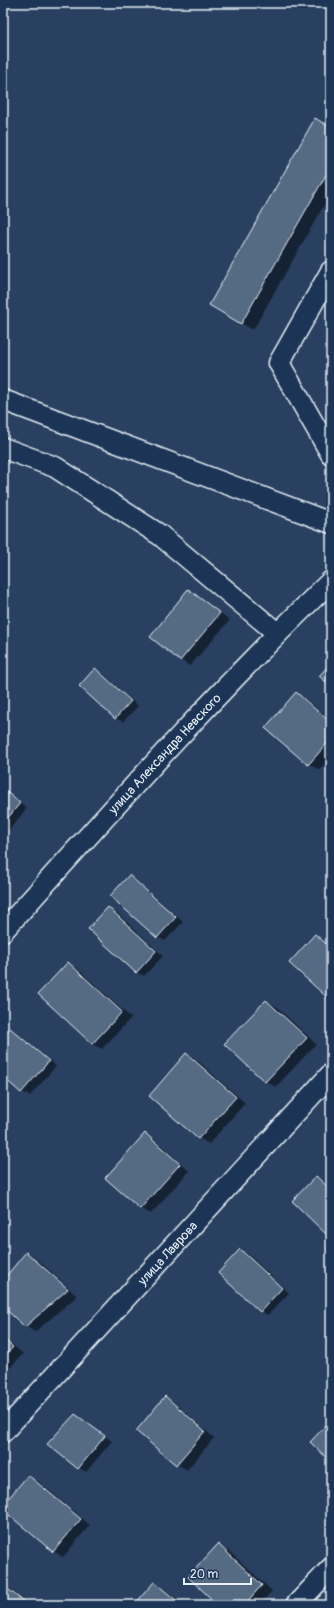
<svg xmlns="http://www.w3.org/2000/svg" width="334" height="1608" viewBox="0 0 334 1608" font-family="Pangolin,sans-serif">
<rect width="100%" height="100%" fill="#294061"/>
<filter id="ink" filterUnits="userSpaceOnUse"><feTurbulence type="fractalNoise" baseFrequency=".025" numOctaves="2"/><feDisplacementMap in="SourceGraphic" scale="8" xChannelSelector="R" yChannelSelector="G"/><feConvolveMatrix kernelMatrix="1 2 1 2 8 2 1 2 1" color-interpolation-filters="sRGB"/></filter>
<g filter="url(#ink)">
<g fill="#0007">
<polygon points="331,129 331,193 253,330 210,305"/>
<polygon points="3,570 7,573 3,578"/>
<polygon points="188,590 230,620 190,666 180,660"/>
<polygon points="96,670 103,674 138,706 123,722 115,718"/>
<polygon points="296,693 306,699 331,721 331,756 319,770 309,764"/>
<polygon points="3,788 27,808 9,830 3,827"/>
<polygon points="129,876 136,880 183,922 165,941 157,937"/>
<polygon points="108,908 116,912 163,956 144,976 136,972"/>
<polygon points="315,935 331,947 331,999"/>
<polygon points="68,963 78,969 131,1018 102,1049 92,1044"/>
<polygon points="267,1001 277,1007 316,1044 276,1087 266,1081 226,1044"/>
<polygon points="10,1029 18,1034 56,1066 30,1096 22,1092 3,1075 3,1038"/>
<polygon points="186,1054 197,1060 245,1103 209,1144 199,1138"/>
<polygon points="145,1134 155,1140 189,1171 151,1214 140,1208"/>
<polygon points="316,1177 331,1188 331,1237"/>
<polygon points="240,1250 248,1254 289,1293 268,1315 261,1311"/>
<polygon points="27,1254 37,1259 77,1296 35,1332 25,1326 3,1306 3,1282"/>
<polygon points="3,1336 23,1354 3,1375"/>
<polygon points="165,1397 175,1403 214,1438 187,1470 177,1464"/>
<polygon points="76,1415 112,1441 86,1472 79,1468"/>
<polygon points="29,1476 39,1482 90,1525 63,1557 53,1551 3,1509 3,1506"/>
<polygon points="219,1546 229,1551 272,1591 259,1605 220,1605"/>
<polygon points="3,1583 29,1605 3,1605"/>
<polygon points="154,1583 164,1589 184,1605 136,1605"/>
</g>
<g fill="#556a83" stroke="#e8f1f8">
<polygon points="315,118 331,128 331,166 241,324 209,305"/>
<polygon points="188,589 220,613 180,661 150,637"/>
<polygon points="331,663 331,686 319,676"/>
<polygon points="95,668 131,701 115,719 79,686"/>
<polygon points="296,692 331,723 331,739 308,765 265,728"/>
<polygon points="3,789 20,803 3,824"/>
<polygon points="129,875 176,917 157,938 110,896"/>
<polygon points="108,907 156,951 136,973 88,929"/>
<polygon points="315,934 331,948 331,1001 289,963"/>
<polygon points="68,962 122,1012 92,1044 38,994"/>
<polygon points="266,1000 307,1038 265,1082 224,1044"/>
<polygon points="10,1028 49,1061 21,1093 3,1077 3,1036"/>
<polygon points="186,1053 236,1097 198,1139 149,1096"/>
<polygon points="145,1133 180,1164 140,1209 105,1178"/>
<polygon points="316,1176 331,1190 331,1239 292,1201"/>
<polygon points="240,1249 282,1288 260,1312 218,1273"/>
<polygon points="26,1252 68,1289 25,1327 3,1307 3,1280"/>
<polygon points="3,1338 13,1347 3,1358"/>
<polygon points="165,1396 205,1431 176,1465 136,1431"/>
<polygon points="75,1414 105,1436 78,1469 47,1444"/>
<polygon points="331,1420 331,1462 310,1442"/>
<polygon points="28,1475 81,1519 53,1552 3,1510 3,1505"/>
<polygon points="218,1544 262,1585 244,1605 218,1605 188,1577"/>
<polygon points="154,1582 182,1605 134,1605"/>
<polygon points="3,1585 28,1605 3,1605"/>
</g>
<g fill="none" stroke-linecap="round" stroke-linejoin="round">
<defs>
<g id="minor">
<polyline points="331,271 279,363 331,454"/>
<polyline points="3,400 331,523"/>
<polyline points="3,448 55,467 160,535 277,633"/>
<path id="s1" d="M3 931C110 812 216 692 331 581"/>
<path id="s2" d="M3 1432 331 1074"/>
<polyline points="296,1605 331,1568"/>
</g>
</defs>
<use href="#minor" stroke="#e8f1f8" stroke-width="23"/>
<use href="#minor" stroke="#1d3557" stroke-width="20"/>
</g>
</g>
<g text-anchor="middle" stroke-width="3" stroke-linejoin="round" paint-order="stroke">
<g font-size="13" fill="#e8f1f8" stroke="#1d3557">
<text dy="5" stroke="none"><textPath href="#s1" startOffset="240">улица Александра Невского</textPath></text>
<text dy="5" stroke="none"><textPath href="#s2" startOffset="243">улица Лаврова</textPath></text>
</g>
</g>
<rect width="334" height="1608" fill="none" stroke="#1d3557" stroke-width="16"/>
<rect x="8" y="8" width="318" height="1592" fill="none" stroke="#e8f1f8" stroke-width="1.5" filter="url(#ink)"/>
<path d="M184 1578v6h67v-6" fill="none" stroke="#e8f1f8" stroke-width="2"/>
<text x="190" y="1578" font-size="12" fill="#e8f1f8" stroke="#1d3557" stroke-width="3" paint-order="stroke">20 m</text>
</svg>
